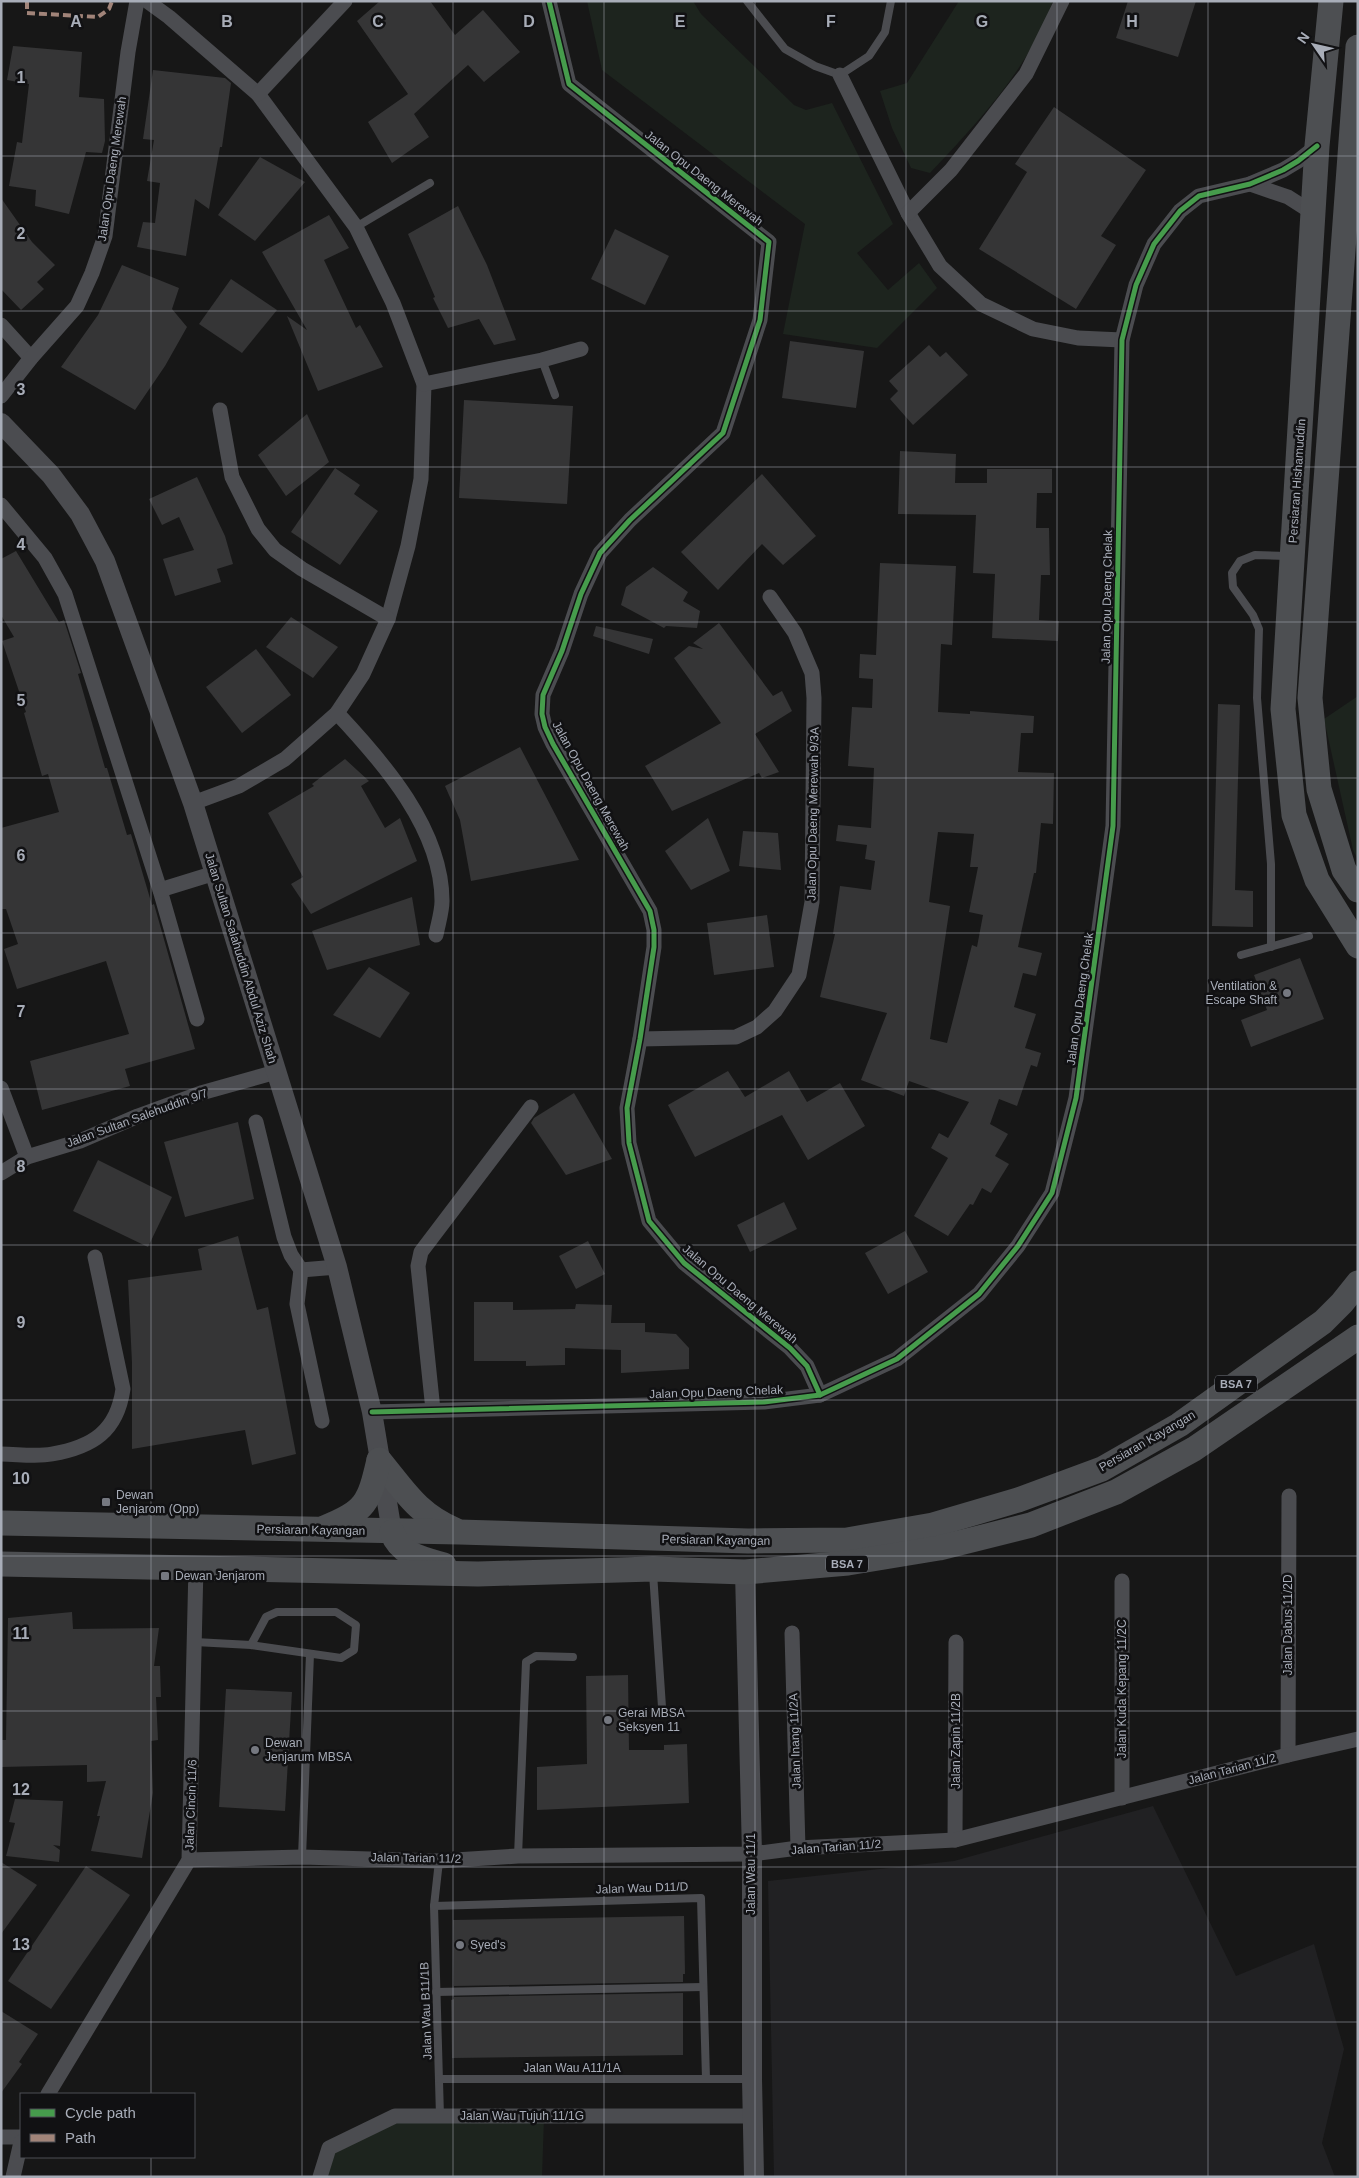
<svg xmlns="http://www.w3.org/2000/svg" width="1359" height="2178" viewBox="0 0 1359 2178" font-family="Helvetica,sans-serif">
<rect width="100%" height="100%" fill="#171717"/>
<polygon fill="#212123" points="1153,1806 1236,1976 1314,1944 1344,2049 1322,2143 1335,2177 774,2177 768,1881 954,1861"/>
<g fill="#1d241e">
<polygon points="587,1 693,1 701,14 794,105 806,110 832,103 893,224 857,253 888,290 919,263 937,288 877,348 783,334 805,224 602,70"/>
<path d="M959 1H1053C1028 70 979 121 930 173L911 168 892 128 880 91 907 83Z"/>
<polygon points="1358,696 1358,860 1353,850 1324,719"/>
<polygon points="544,2118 542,2177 327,2177 333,2154 398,2120"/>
</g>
<g fill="#353536" fill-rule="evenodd">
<polygon points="380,1 430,1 455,35 483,10 520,52 484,82 468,65 414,114 429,137 392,163 368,122 408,94 357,21"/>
<polygon points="1128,1 1196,1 1178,57 1116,38"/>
<polygon points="13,46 82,52 79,97 104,99 105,141 102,153 86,152 69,214 35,206 36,190 9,186 17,142 22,143 29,84 7,80"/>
<polygon points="153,70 225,78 231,83 222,147 220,147 209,209 195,199 186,256 137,247 143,222 155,223 160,183 147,181 154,140 143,139"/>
<polygon points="1054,107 1146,170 1101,236 1116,245 1076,309 979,249 1027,172 1015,164"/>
<polygon points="260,157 305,182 255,241 218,215"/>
<polygon points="1,198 32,242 55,265 37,282 44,289 21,310 1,289"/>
<polygon points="458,206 487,265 516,340 494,345 479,319 448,328 433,298 435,297 408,234"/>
<polygon points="329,215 349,248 324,260 356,328 360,325 383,367 318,391 287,316 307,330 262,252"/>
<polygon points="615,229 669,256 645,305 591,279"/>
<polygon points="122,265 179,288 172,309 187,327 165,366 135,410 61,367 98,315"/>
<polygon points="231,279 277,310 242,353 199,324"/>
<polygon points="790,341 864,351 856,408 782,398"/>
<polygon points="929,345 940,357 946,352 968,375 913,425 890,399 898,391 889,381"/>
<polygon points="464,400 573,406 567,504 459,498"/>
<polygon points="307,414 329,462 286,496 258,455"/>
<polygon points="900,451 956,454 955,483 987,483 987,469 1052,469 1052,493 1037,493 1036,528 1049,528 1050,575 1041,575 1039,620 1059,621 1058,641 992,638 995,574 973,573 976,515 898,514"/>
<polygon points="335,468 360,485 354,494 378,511 340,565 291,532"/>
<polygon points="762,474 816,536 783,565 762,544 718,590 681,552"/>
<polygon points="197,477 225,536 233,564 217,569 221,582 175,596 163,559 194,550 179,517 162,525 149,499"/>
<polygon points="16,551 59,622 64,620 81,673 78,674 105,768 107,768 127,835 131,834 152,905 154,904 195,1049 125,1069 130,1086 42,1110 30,1061 129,1034 106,961 17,989 4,949 18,944 6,909 1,909 1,828 59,812 48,774 42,776 24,713 26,712 2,641 14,637 1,615 1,559"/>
<path d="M880 563 956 566 952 645 941 644 938 712 970 714V711L1034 716 1033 733H1021L1018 772 1054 773 1053 824 1041 823 1036 873H1034L1018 947 1042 953 1036 976 1023 973 1014 1007 1036 1014 1025 1048 1041 1053 1037 1067 1031 1065 1017 1106 999 1099 990 1124 1008 1134 995 1156 1009 1164 991 1193 982 1188 973 1205 970 1204 948 1236 914 1216 948 1158 931 1148 939 1133 948 1138 969 1102 909 1081 904 1096 861 1080 887 1013 820 997 835 934H833L840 886 871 890 875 861 865 859 867 845 836 841 838 825 871 828 874 768 848 766 852 707 872 708 873 679 859 678 860 654 876 655ZM938 832 974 834 970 867H978L969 912 983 915 977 947 972 945 947 1043 930 1039 950 906 929 902Z"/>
<polygon points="653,567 688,592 683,601 700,611 697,628 666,626 664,628 621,605 626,587"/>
<polygon points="291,617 338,647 313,678 266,647"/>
<polygon points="719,623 773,696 782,691 792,711 755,734 779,772 762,778 759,773 672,811 645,766 721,723 674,658 689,646 703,649 693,643"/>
<polygon points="596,626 653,639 649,654 593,636"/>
<polygon points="256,649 291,695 242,733 206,687"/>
<polygon points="1218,704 1240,705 1235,890 1253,891 1253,927 1212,926"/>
<polygon points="520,747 579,860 471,881 460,820 445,786"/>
<polygon points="345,759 369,781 361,786 385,828 400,818 417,861 311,914 291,884 303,877 268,813 314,786 312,784"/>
<polygon points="708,818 730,871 691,890 665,851"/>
<polygon points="743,831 778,833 781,870 739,866"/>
<polygon points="412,897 420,945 327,970 312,931"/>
<polygon points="767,915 774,967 714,975 707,923"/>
<polygon points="1300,958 1324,1019 1251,1047 1241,1020 1267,1010 1254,975"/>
<polygon points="369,967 410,993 380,1038 333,1015"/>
<polygon points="728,1071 745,1097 789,1071 807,1102 840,1083 865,1126 808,1160 782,1115 695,1157 668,1105"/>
<polygon points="574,1093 612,1159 566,1175 531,1123 534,1118"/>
<polygon points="238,1122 254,1199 185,1217 164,1142"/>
<polygon points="98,1160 172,1197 148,1247 73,1211"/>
<polygon points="784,1202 797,1229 750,1252 737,1225"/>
<polygon points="905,1231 928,1272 888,1294 865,1253"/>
<polygon points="238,1236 257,1310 268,1307 296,1454 252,1465 245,1430 132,1449 132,1363 128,1280 202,1270 198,1249"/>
<polygon points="588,1241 605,1274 576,1289 559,1256"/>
<polygon points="474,1302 513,1302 513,1310 575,1309 576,1304 612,1305 611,1323 645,1323 645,1332 676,1334 689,1348 689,1369 621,1373 621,1350 565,1348 565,1365 526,1366 526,1361 474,1361"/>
<polygon points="72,1612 73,1629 159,1628 154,1666 160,1666 161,1697 156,1697 158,1740 151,1741 153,1793 142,1858 91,1851 100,1816 97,1816 106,1781 87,1782 87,1765 1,1767 2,1740 6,1740 8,1618"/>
<polygon points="628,1675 629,1750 664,1750 664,1745 687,1744 689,1803 537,1810 537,1767 587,1764 586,1676"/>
<polygon points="226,1689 292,1692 285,1811 219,1807"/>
<polygon points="15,1799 63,1801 60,1846 53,1845 60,1850 59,1862 6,1856 15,1823 9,1822"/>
<polygon points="1,1862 37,1885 1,1934"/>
<polygon points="86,1866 130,1895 51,2009 8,1981"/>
<polygon points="684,1916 685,1974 683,1974 683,1982 454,1986 453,1920"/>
<polygon points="683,1993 683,2055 452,2058 451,2000 454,1999 454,1997"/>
<polygon points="1,2011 38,2034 19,2062 22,2064 1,2093"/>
</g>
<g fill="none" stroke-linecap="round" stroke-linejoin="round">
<g stroke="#4b4c50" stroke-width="8">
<polyline points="747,1 785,49 815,66 840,75 869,56 885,32 891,1"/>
<polyline points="356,227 430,183"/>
<polyline points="542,360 555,395"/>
<polyline points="1271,947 1271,864 1257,698 1259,629 1253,615 1233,587 1232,573 1240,561 1255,555 1288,556"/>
<polyline points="1241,955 1309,936"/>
<polyline points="653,1573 662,1707"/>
<polyline points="195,1642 251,1645 341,1658 354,1650 356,1625 336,1612 277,1612 266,1617 251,1645"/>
<polyline points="518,1856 526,1662 536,1656 573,1657"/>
<polyline points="302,1857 310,1654"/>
<polyline points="439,1861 434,1906 440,2116"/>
<polyline points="434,1906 701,1898 706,2079"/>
<polyline points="436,1992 703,1987"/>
<polyline points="439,2079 752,2079"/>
</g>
<g stroke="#4b4c50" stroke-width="15">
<polyline points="147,1 169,17 258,94 356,227 393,303 424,384 421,479 408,546 388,619 363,674 337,713 285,759 239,786 193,803"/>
<polyline points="549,1 569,84 769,242 760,320 723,433 630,520 600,553 581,594 562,651 543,695 542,714 545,727 553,744 650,911 654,930 654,947 640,1039 627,1108 629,1143 649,1221 684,1263 790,1348 807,1366 820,1395"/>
<polyline points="840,75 908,213 940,266 981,304 1033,329 1078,338 1122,340"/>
<polyline points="258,94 345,1"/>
<polyline points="1250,184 1288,197 1313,213"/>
<polyline points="908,213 951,170 1026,74 1062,1"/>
<polyline points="1,325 31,358"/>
<polyline points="424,384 542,360 581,349"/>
<polyline points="1,396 31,358 77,306 92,273 105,236 128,52 137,1"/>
<polyline points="220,410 232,477 258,529 275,550 302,569 388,619"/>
<polyline points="1,505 45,558 65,594 160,890 197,1019"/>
<path d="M337 713C383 762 442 829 442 901 442 912 438 924 436 935"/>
<polyline points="160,890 215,873"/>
<polyline points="640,1039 736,1037 757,1027 775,1011 799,975 812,902 814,698 812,673 795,633 770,597"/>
<polyline points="1,1088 27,1157"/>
<polyline points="256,1122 284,1237 291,1255 301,1270"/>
<polyline points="1,1173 27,1157 80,1141 138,1116 201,1093 276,1072"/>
<polyline points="433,1410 418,1266 421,1252 531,1107"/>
<polyline points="372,1412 764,1402 820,1395 897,1359 979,1294 1018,1246 1052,1193 1076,1098 1113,826 1122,340 1136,285 1154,244 1180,211 1199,196 1250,184 1283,170 1298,161 1317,146"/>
<polyline points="322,1421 297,1304 301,1270 337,1267"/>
<path d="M1 1454C17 1454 36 1457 52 1454 93 1447 117 1431 123 1389L95 1257"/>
<polyline points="792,1633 798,1848"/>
<polyline points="1288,1755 1289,1496"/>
<polyline points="1122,1798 1122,1581"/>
<polyline points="955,1840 956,1642"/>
<polyline points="189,1860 302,1857 439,1861 518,1856 752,1854 798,1848 955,1840 1288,1755 1358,1739"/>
<polyline points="48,2094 189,1860 196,1566"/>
<polyline points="1,2137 21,2137"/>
<polyline points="13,2177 21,2142"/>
<polyline points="320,2177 329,2148 395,2116 753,2116"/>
</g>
<g stroke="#4b4c50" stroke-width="20">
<polyline points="1,423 51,475 80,514 105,561 193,803 337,1267 372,1412 392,1532"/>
<polyline points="745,1572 752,1854 752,2079 754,2177"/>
</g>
<g stroke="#4d4f52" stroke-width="25">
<polyline points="1331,1 1317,146 1283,709 1294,815 1317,880 1358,946"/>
<polyline points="1358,47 1310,698 1319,789 1344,870 1358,890"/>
<path d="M379 1460C404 1490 417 1514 455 1530"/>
<polyline points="1,1523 459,1532 748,1541 847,1540 933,1525 1018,1500 1102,1469 1179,1425 1323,1322 1342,1303 1358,1283"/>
<path d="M324 1528C366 1511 369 1503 379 1460"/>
<path d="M392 1532C400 1555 423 1559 444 1565"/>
<polyline points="1,1564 478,1574 653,1569 745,1572 848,1563 939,1548 1031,1525 1116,1492 1194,1449 1358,1337"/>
</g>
<polyline stroke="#a18479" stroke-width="4" stroke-dasharray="8 4" stroke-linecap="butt" points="27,1 27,13 98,17 109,9 112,1"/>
<defs>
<g id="cycleway">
<polyline points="549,1 569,84 769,242 760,320 723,433 630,520 600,553 581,594 562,651 543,695 542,714 545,727 553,744 650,911 654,930 654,947 640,1039 627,1108 629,1143 649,1221 684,1263 790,1348 807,1366 820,1395"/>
<polyline points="372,1412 764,1402 820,1395 897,1359 979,1294 1018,1246 1052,1193 1076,1098 1113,826 1122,340 1136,285 1154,244 1180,211 1199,196 1250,184 1283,170 1298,161 1317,146"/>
</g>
</defs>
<use href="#cycleway" stroke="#111113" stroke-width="8"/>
<use href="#cycleway" stroke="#469c4c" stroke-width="5"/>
</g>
<path fill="none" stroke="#a8adb8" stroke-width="1" stroke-opacity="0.55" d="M151 1V2094M302 1V2177M453 1V2177M604 1V2177M755 1V2177M906 1V2177M1057 1V2177M1208 1V2177M1 156H1358M1 311H1358M1 467H1358M1 622H1358M1 778H1358M1 933H1358M1 1089H1358M1 1245H1358M1 1400H1358M1 1556H1358M1 1711H1358M1 1867H1358M1 2022H1358M151 2157V2177"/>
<g fill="#757880" stroke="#111113" stroke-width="2">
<circle cx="1287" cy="993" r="5"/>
<rect x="101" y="1497" width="10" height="10" rx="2.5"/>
<rect x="160" y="1571" width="10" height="10" rx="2.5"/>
<circle cx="608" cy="1720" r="5"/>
<circle cx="255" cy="1750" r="5"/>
<circle cx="460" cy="1945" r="5"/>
</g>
<g text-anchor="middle" stroke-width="5" stroke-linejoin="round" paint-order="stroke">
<g fill="#111113" stroke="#7b7e86" stroke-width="1">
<rect x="1215" y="1375.5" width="42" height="17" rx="4"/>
<rect x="826" y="1555.5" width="42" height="17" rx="4"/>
</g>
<g font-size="11" font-weight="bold" fill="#a8adb8">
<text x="1236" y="1388">BSA 7</text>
<text x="847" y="1568">BSA 7</text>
</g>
<g font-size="12" fill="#a8adb8" stroke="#111113">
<text transform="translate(112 169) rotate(-82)" y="4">Jalan Opu Daeng Merewah</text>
<text transform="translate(704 178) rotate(38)" y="4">Jalan Opu Daeng Merewah</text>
<text transform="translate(1297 481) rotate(-86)" y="4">Persiaran Hishamuddin</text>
<text transform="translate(1107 597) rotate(-89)" y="4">Jalan Opu Daeng Chelak</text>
<text transform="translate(591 786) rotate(61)" y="4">Jalan Opu Daeng Merewah</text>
<text transform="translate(813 814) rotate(-89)" y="4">Jalan Opu Daeng Merewah 9/3A</text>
<text transform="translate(241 958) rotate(73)" y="4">Jalan Sultan Salahuddin Abdul Aziz Shah</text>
<text transform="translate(1080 999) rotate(-82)" y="4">Jalan Opu Daeng Chelak</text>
<text transform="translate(137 1118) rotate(-20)" y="4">Jalan Sultan Salehuddin 9/7</text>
<text transform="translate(740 1294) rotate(40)" y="4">Jalan Opu Daeng Merewah</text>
<text transform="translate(716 1392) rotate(-2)" y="4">Jalan Opu Daeng Chelak</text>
<text transform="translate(1147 1441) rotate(-30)" y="4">Persiaran Kayangan</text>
<text transform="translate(311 1530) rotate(1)" y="4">Persiaran Kayangan</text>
<text transform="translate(716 1540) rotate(1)" y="4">Persiaran Kayangan</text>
<text transform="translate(1288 1625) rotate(-90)" y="4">Jalan Dabus 11/2D</text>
<text transform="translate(1122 1689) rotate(-90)" y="4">Jalan Kuda Kepang 11/2C</text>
<text transform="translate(795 1741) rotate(-92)" y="4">Jalan Inang 11/2A</text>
<text transform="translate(956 1741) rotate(-90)" y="4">Jalan Zapin 11/2B</text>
<text transform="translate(1232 1769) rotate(-15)" y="4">Jalan Tarian 11/2</text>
<text transform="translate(191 1805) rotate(-88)" y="4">Jalan Cincin 11/6</text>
<text transform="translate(836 1847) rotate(-4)" y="4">Jalan Tarian 11/2</text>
<text transform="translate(416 1858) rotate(1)" y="4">Jalan Tarian 11/2</text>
<text transform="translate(751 1874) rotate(-90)" y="4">Jalan Wau 11/1</text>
<text transform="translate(642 1888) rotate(-2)" y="4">Jalan Wau D11/D</text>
<text transform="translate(426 2011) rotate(-92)" y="4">Jalan Wau B11/1B</text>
<text x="572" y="2072">Jalan Wau A11/1A</text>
<text x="522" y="2120">Jalan Wau Tujuh 11/1G</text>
</g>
<g font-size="12" fill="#a8adb8" stroke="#111113" text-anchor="start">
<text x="1277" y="990" text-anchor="end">Ventilation &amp;<tspan x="1277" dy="14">Escape Shaft</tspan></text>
<text x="116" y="1499">Dewan<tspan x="116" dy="14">Jenjarom (Opp)</tspan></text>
<text x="175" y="1580">Dewan Jenjarom</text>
<text x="618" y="1717">Gerai MBSA<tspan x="618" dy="14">Seksyen 11</tspan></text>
<text x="265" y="1747">Dewan<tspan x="265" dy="14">Jenjarum MBSA</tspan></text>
<text x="470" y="1949">Syed's</text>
</g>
</g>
<g font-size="16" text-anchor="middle" font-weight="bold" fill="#a8adb8" stroke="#111113" stroke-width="5" stroke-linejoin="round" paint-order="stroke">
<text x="76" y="27">A</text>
<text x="227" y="27">B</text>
<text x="378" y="27">C</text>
<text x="529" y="27">D</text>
<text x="680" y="27">E</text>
<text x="831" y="27">F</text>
<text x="982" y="27">G</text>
<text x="1132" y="27">H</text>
<text x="21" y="83">1</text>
<text x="21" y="239">2</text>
<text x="21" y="395">3</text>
<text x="21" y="550">4</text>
<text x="21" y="706">5</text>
<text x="21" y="861">6</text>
<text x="21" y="1017">7</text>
<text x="21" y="1172">8</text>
<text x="21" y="1328">9</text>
<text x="21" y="1484">10</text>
<text x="21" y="1639">11</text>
<text x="21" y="1795">12</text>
<text x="21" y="1950">13</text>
</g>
<rect width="1359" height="2178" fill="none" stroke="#a8adb8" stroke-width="5"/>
<rect x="20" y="2093" width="175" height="65" fill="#111113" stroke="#4d4f55"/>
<rect x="30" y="2109" width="25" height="8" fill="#469c4c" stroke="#4d4f55"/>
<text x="65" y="2118" font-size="15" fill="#a8adb8">Cycle path</text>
<rect x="30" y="2134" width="25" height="8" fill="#a18479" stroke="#4d4f55"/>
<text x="65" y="2143" font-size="15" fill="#a8adb8">Path</text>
<g transform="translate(1314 45) rotate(304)" stroke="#111113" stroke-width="4" paint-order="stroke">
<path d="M0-4L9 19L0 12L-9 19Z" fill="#a8adb8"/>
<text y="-8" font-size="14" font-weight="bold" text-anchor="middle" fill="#a8adb8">N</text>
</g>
</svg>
